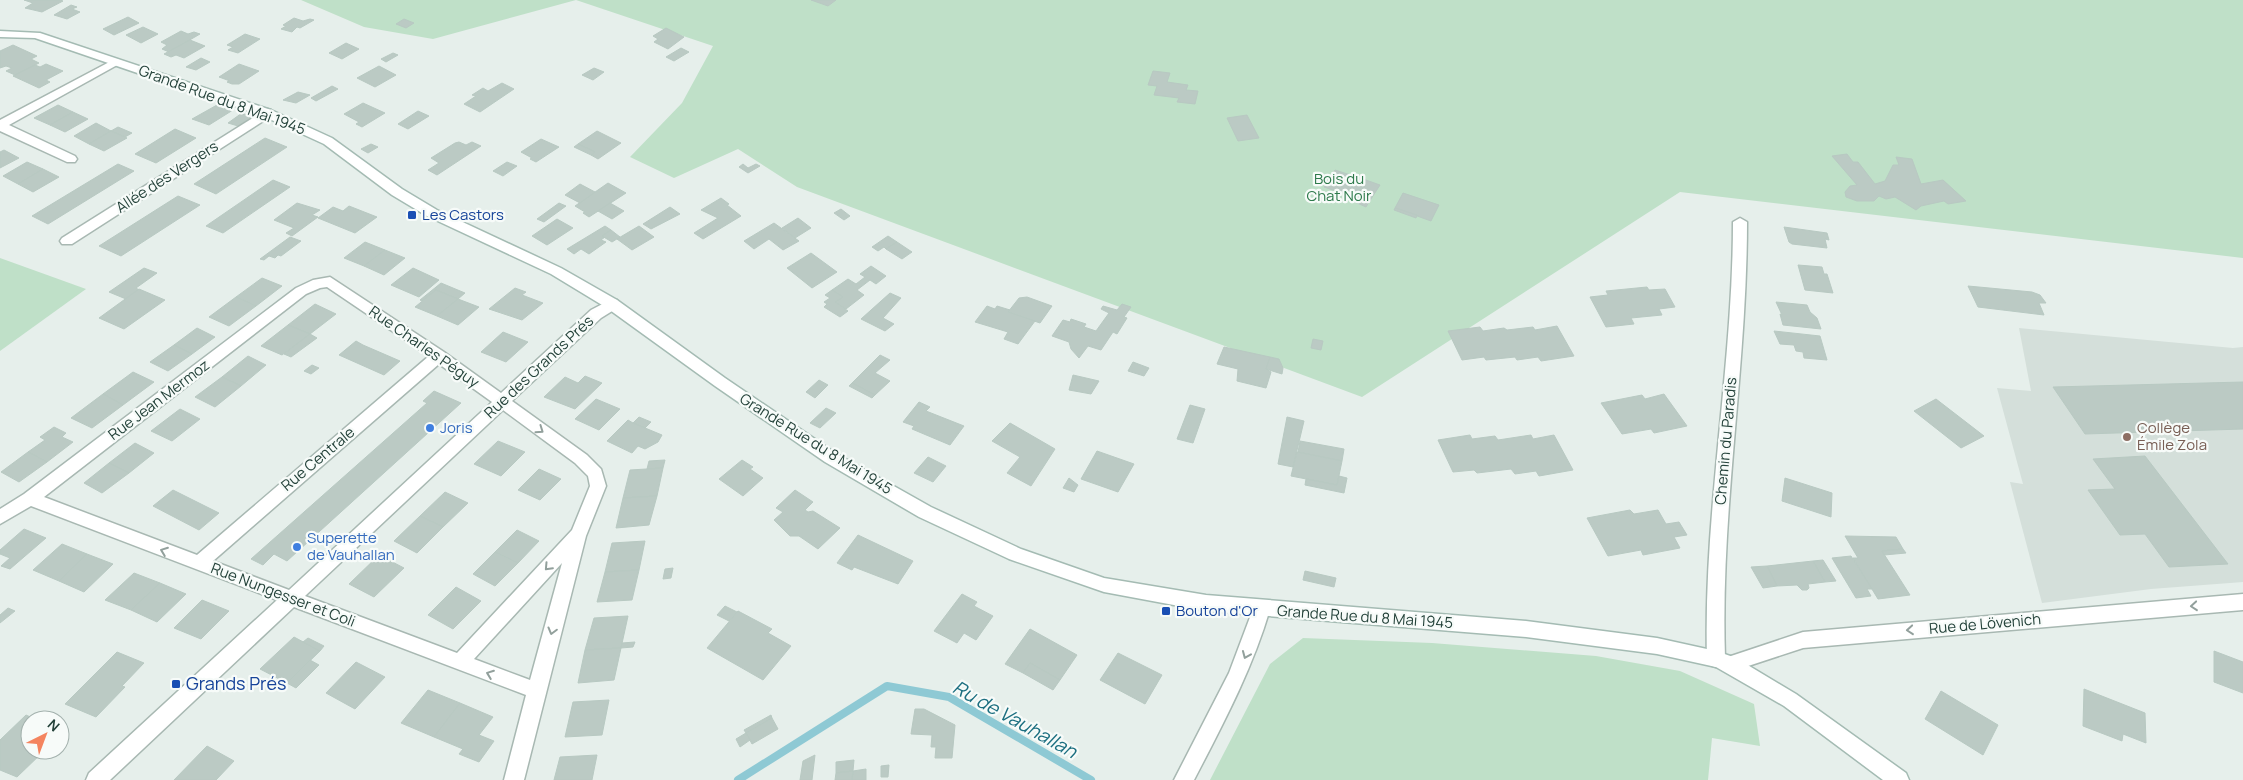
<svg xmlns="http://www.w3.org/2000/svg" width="2243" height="780" viewBox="0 0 2243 780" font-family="Manrope,sans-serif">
<rect width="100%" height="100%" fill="#e6efeb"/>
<polygon fill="#d4dfda" points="2019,328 2233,348 2243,347 2243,582 2151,589 2042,603 2010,482 2023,484 1997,388 2031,391"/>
<g fill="#bfe0c8">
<polygon points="301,0 2243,0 2243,258 1680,192 1362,397 797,187 738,149 674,178 630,157 682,103 713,46 576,0 433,39 364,27"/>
<polygon points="0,258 86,289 0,351"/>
<polygon points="1303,638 1432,643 1596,656 1680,671 1754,704 1760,746 1712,738 1708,780 1210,780 1270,664"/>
</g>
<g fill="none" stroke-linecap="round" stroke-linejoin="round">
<polyline stroke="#8ec9d4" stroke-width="8" points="738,780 887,686 949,697 1091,780"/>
</g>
<g fill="#bbcac4" stroke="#b8c9c2">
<polygon points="24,0 60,0 63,1 42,12 25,8 33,3"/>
<polygon points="811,0 836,0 828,6"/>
<polygon points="71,5 77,7 72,9 80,12 67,19 54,15"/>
<polygon points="128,17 139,23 114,35 103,29"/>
<polygon points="294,18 303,21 310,19 314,20 300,28 297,27 292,32 281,29 286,26 283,25"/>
<polygon points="404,19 414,23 406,28 396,24"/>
<polygon points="143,27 158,34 141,43 126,35"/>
<polygon points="666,28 684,37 668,49 654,42 658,39 653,36"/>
<polygon points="181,31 188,34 194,32 200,34 169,52 162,49 167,45 161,42"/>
<polygon points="245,34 260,39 238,53 228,50 233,47 227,45"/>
<polygon points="190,40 205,46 184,58 176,55 171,57 164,54"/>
<polygon points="346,43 359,49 342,59 329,53"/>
<polygon points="13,45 37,56 31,59 39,63 15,75 6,71 12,68 6,66 0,68 0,51"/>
<polygon points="681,48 689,52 674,61 666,57"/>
<polygon points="393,53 398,55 386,62 381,59"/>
<polygon points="201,58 210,62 196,70 186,67"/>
<polygon points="46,64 63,71 46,80 50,82 39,88 13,76 35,65 40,67"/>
<polygon points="239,64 259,71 239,84 232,84 227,82 230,81 219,77"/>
<polygon points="379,66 396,75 375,87 357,78"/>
<polygon points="594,68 604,72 593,80 582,75"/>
<polygon points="1153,71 1170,73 1167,82 1188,85 1186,90 1198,91 1195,104 1177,102 1179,98 1154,95 1157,86 1148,85"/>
<polygon points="502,83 514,89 480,112 464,104 476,96 472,95 483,88 488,91"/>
<polygon points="332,86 338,89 316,101 311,98"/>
<polygon points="298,92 310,95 296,103 283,100"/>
<polygon points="363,103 385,113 362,127 356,124 359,122 344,114"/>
<polygon points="58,105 73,112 50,125 34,118"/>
<polygon points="217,105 233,110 209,125 192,119"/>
<polygon points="418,111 429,116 408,129 398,124"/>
<polygon points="73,112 88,119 65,132 50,125"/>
<polygon points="242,113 252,117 238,126 228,123"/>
<polygon points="1247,115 1259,138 1238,141 1227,118"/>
<polygon points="96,123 111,131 89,144 74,136"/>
<polygon points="118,127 132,133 125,137 111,131"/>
<polygon points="175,129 196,138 156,163 135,154"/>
<polygon points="111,131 127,138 104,151 89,144"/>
<polygon points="597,131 621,143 598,159 591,155 595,152 578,144"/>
<polygon points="265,138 287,147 216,194 194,184"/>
<polygon points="541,139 559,147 536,162 530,159 532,158 521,152"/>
<polygon points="459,142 466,145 472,142 481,146 437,175 428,170 439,163 431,158 455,143"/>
<polygon points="371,144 378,147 368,153 361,149"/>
<polygon points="578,144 595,152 591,155 574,147"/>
<polygon points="4,150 19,158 0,168 0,152"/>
<polygon points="1847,154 1853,162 1858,162 1875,184 1885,181 1893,165 1899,165 1896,157 1912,159 1921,184 1943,180 1966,201 1948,204 1944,201 1921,206 1916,210 1895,197 1886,199 1879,196 1874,201 1857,201 1846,197 1845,192 1850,186 1857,185 1832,156"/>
<polygon points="27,162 43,169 18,184 3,176"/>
<polygon points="507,162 517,166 503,176 493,171"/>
<polygon points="118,164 134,171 48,224 32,216"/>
<polygon points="743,164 748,168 756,164 760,166 748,173 739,167"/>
<polygon points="43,169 59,177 33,192 18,184"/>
<polygon points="1335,170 1363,179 1380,185 1369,202 1324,187"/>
<polygon points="273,180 290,187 223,233 206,226"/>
<polygon points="608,183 626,193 589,217 583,213 585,212 575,206"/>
<polygon points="580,184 595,192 580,203 565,195"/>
<polygon points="1403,193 1439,205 1431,221 1395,208"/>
<polygon points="178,196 200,205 121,256 99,246"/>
<polygon points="1350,196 1369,202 1366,207 1348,199"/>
<polygon points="721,198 729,204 727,205 741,216 703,239 694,233 718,218 701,210"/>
<polygon points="297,203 320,210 312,215 318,217 292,236 286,233 294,228 274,220"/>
<polygon points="559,203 566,206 544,222 537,219"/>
<polygon points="610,203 624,211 612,219 598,211"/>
<polygon points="349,206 377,217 355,233 318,218 333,207 343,211"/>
<polygon points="670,207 680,214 651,229 643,224"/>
<polygon points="1395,208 1417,215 1416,218 1394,210"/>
<polygon points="841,209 850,216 844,220 834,213"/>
<polygon points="798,218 811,228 795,238 782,228"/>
<polygon points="557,219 573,228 547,245 532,236"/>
<polygon points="774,223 799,241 783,250 769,239 754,249 744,241"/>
<polygon points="605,226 611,230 602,236 605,237 601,240 606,242 589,254 581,249 574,254 567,249"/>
<polygon points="639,226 654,237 632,250 617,239"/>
<polygon points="1784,227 1827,233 1829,240 1825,239 1827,248 1792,244 1789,242"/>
<polygon points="611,230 620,237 612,242 602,236"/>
<polygon points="888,236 897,242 886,249 884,247 878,251 872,247"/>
<polygon points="290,237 301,241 281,256 278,255 275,258 269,256 264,260 260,259"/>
<polygon points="365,242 385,250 364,266 344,258"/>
<polygon points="897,242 912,252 902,259 886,249"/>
<polygon points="385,250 405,258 384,275 364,266"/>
<polygon points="811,253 837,272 812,288 787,268"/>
<polygon points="1798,265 1822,267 1824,274 1827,274 1833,293 1805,290"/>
<polygon points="871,266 886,276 876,284 870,280 857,290 864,295 846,309 835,302 843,297 832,290 848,279 856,284 865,277 860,274"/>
<polygon points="144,268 157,273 136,288 139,290 126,299 109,292"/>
<polygon points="413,268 439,280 419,297 391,285"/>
<polygon points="262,278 282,286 256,306 236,297"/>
<polygon points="441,283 465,293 458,299 436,290 422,301 420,300"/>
<polygon points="1968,286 2032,292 2040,295 2046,303 2039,303 2044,315 1978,307"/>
<polygon points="1647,287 1649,290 1665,289 1675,307 1659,309 1662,315 1631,318 1634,324 1606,327 1590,297 1608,295 1606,291"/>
<polygon points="515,288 526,292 522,295 543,303 522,320 489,309"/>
<polygon points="139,289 165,300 124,329 99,318"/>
<polygon points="436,290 458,299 437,316 415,307"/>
<polygon points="832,290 843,297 835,302 848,311 840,317 824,307 827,304 824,302 830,298 825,295"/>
<polygon points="890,293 901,298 883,318 894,324 885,331 861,319"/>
<polygon points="236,297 256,306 229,326 209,317"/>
<polygon points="1027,297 1052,306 1040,323 1008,312 1019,298"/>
<polygon points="458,299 479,307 458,325 437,316"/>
<polygon points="1776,302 1807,305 1810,312 1817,318 1821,329 1783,325 1780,314 1782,315"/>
<polygon points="315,304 336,314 310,334 288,325"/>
<polygon points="1122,304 1131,307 1124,317 1127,318 1117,334 1113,332 1101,350 1088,346 1079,358 1071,349 1069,342 1052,336 1063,320 1070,322 1071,319 1086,324 1084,327 1096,331 1109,313 1101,309 1103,306 1117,310"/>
<polygon points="987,306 995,309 997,306 1010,310 1008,312 1035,321 1018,344 1004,339 1008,332 975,322"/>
<polygon points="288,325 310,334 282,355 261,346"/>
<polygon points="1557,326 1574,356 1541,361 1538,357 1517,360 1515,357 1486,360 1484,357 1462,360 1448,331 1480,327 1483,331 1504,328 1507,330 1533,327 1535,330"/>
<polygon points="197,328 215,337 192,354 174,345"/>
<polygon points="1774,331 1820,336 1827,360 1804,358 1803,352 1796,351 1794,345 1780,344"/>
<polygon points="503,332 528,342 506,362 481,352"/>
<polygon points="310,334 317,338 291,357 284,354"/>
<polygon points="1313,339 1323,341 1321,350 1311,348"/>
<polygon points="356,341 363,345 400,361 384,375 339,355"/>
<polygon points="174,345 192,354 168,371 150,362"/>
<polygon points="1224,347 1270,357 1266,369 1271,372 1266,388 1237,381 1238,369 1217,364"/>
<polygon points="880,355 890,360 875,373 890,381 875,395 852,383"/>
<polygon points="248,356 266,365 241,386 222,377"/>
<polygon points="1270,357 1279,359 1283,368 1282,374 1266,369"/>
<polygon points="1133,362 1149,368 1144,376 1128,371"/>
<polygon points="312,365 319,368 311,374 304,371"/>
<polygon points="133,372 154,382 123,405 103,394"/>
<polygon points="1073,375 1099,381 1091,394 1069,390"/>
<polygon points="585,376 602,383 575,409 544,397 565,377 578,383"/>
<polygon points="222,377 241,386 215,407 195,397"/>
<polygon points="819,380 828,385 815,398 806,392"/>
<polygon points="2243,382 2243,429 2085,434 2053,387"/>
<polygon points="852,383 875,395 872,398 849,386"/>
<polygon points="434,391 461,403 287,561 274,554 263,565 251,559 427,403 423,401"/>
<polygon points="103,394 123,405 92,428 71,418"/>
<polygon points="1664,394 1687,426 1654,433 1651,429 1622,434 1601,403 1642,395 1645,399"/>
<polygon points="596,399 620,409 599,430 575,419"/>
<polygon points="1936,399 1984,436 1961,448 1914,411"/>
<polygon points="919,402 930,407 926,411 964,426 950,445 912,429 914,426 903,422"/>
<polygon points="1190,405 1205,409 1193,443 1177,439"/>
<polygon points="826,408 836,413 820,428 810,423"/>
<polygon points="180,409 200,419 172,441 151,431"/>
<polygon points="639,417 651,422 645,428 633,423"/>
<polygon points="1287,417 1304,421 1293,467 1278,464"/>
<polygon points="628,420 633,423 662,435 658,442 645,449 638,446 632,453 607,441"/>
<polygon points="1010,423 1055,449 1031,486 1007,473 1020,457 992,441"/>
<polygon points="54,427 66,433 62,437 73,442 47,462 28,452 45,440 40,437"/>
<polygon points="1470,435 1472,439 1495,436 1498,440 1531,435 1533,439 1554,435 1573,470 1539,476 1536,471 1515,474 1511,469 1477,473 1474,470 1453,472 1438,440"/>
<polygon points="498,441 525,452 501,476 474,464"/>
<polygon points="1300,441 1344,449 1342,461 1298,452"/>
<polygon points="135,443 154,453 129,473 109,463"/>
<polygon points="1097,451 1134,464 1118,492 1081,479"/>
<polygon points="28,452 47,462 19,482 1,472"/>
<polygon points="1297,452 1342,461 1337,485 1291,476"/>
<polygon points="2145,456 2228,564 2169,567 2145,534 2120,535 2088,490 2115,489 2093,459"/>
<polygon points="928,457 946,466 933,482 914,473"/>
<polygon points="665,460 663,468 647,469 649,461"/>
<polygon points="742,460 753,467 750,469 763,478 743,496 719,479"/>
<polygon points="109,463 129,473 102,493 84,483"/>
<polygon points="663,468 657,496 623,498 630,470"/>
<polygon points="539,469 561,479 540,500 518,490"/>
<polygon points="1339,476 1347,478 1344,493 1305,485 1306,479 1337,485"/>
<polygon points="1069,478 1078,485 1074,492 1063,488"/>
<polygon points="1785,478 1832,493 1831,517 1782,501"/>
<polygon points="173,490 219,513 199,530 153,506"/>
<polygon points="795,490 813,502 805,510 808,512 813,511 840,528 818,549 799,536 790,536 774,520 783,512 776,508"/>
<polygon points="445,492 468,503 443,527 420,516"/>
<polygon points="657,496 649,525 616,528 623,498"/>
<polygon points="1630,510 1634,514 1658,510 1666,524 1679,522 1687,535 1674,537 1680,548 1643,555 1641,550 1608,556 1587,518"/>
<polygon points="420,516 443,527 417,553 394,541"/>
<polygon points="24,529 46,538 10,569 1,566 10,558 0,554 0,550"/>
<polygon points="517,530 539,541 518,563 495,552"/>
<polygon points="858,535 913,561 898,584 854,567 852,570 837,563"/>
<polygon points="1845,536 1896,537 1903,549 1882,551 1910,595 1878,599 1853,558 1858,558"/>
<polygon points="645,541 639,570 605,572 612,543"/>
<polygon points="62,544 87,554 59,581 33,570"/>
<polygon points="1903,549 1906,553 1884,555 1882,551"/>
<polygon points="495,552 518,563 495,586 473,574"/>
<polygon points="87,554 113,564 84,592 59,581"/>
<polygon points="379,555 404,568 374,597 349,584"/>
<polygon points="1851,556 1872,589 1867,589 1871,596 1856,598 1832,558"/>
<polygon points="1823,560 1836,581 1825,582 1813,561"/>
<polygon points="1813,561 1825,582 1808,584 1809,588 1807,590 1802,590 1797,585 1777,586 1767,566"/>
<polygon points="1767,566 1777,586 1763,588 1751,567"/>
<polygon points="673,568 671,578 663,579 665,569"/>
<polygon points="639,570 632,600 597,602 605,572"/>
<polygon points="1305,571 1336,578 1334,587 1303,580"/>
<polygon points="134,573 160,583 131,610 105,600"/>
<polygon points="160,583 186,594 157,622 131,610"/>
<polygon points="456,587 481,601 453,629 428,615"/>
<polygon points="962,594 977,602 974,606 993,616 976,640 964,633 957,643 934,631"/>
<polygon points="202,600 229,611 201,639 174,628"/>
<polygon points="725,606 737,612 729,621 717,615"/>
<polygon points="8,608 15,611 0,623 0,615"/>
<polygon points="738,611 772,629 768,633 791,646 763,680 707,648"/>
<polygon points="628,616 621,648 585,650 594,618"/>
<polygon points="1030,629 1077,655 1060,680 1030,663 1023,673 1005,664"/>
<polygon points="294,637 320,651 287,683 260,669"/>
<polygon points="308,638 324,646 320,651 303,642"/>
<polygon points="635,642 633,647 621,648 622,643"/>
<polygon points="621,648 614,680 578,683 585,650"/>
<polygon points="2214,651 2243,662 2243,693 2214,682"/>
<polygon points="117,652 144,663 122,686 125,687 96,717 65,704"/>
<polygon points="1118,653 1162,675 1145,704 1100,680"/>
<polygon points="310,660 319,665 296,688 287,683"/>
<polygon points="356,662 385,677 355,709 326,693"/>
<polygon points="1030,663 1060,680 1053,690 1023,673"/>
<polygon points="2084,689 2145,713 2146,743 2123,734 2122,741 2083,726"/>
<polygon points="428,690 460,703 434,737 401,723"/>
<polygon points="1941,691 1998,725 1983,755 1925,719"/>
<polygon points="609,700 602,735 565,737 573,702"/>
<polygon points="460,703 493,717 479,735 494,741 479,762 459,754 463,749 434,737"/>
<polygon points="915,709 924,709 955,725 952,758 935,758 936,747 931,747 932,735 911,734"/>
<polygon points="26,715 37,720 30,720 30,750 45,750 17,777 0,770 0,740"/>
<polygon points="771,715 772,718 746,733 744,730"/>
<polygon points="772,718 778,729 752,744 746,733"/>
<polygon points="746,733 750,740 740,747 736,739"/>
<polygon points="207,746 234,761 216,780 174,780"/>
<polygon points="597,755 592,780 554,780 560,757"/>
<polygon points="815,755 812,780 800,780 803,761"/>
<polygon points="854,760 853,771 836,773 836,762"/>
<polygon points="889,765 888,777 881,777 881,766"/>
<polygon points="866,769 866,780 852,780 853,771"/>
<polygon points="853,771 852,780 835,780 836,773"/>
</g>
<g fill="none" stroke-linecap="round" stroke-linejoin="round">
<defs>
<g id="street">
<polygon points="115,59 119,60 121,62 119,64 9,125 75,156 77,159 75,162 67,162 0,131 0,120"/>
<polygon points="267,109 271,110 273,113 271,116 72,244 62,244 60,241 62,238"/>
<path d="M1740 218 1747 222C1747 368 1720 512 1725 658L1803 632 2243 594V610L1803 648 1730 672 1724 670 1721 665 1716 667 1710 665 1707 659C1703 513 1733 368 1733 222Z"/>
<path d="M330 277 444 352 501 393 591 310 612 299 617 300 619 304 617 308 601 318 512 401 587 455 601 469 606 486 586 536 524 780H504L526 695 294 607 110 780H86L89 773 277 600 31 506 0 524V509L24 494 296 288 313 280ZM327 287 429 356 197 555 44 497 306 294 320 288ZM439 364 492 402 289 590 213 561ZM503 410 575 463 588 476 590 486 572 530 457 653 305 596ZM562 563 530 680 474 659Z"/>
<path d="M1261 601 1267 604 1270 609C1252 670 1223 724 1194 780H1174L1229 673 1255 604Z"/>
</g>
<polygon id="secondary" points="0,31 40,33 271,110 332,138 402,189 437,210 561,268 617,300 725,378 837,454 931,507 1021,549 1104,578 1206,595 1526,621 1657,638 1716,651 1736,658 1796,694 1906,773 1909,780 1883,780 1784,706 1716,667 1657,654 1526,637 1206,611 1104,592 1009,559 919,517 825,462 715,386 607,308 551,274 427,216 392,195 324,144 263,116 35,38 0,37"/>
</defs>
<use href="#street" stroke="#a8b8b2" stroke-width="3"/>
<use href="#secondary" stroke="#a4bbb3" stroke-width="3"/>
<use href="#street" fill="#fff" fill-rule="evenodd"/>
<use href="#secondary" fill="#fff" fill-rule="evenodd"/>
</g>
<defs><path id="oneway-chevron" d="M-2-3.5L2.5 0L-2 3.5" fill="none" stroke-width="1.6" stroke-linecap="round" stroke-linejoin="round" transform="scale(1.25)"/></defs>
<g stroke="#92a09c">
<use href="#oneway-chevron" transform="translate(540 430) rotate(35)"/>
<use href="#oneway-chevron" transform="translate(164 551) rotate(-159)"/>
<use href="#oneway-chevron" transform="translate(548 567) rotate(133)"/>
<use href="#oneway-chevron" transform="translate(2194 606) rotate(175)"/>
<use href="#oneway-chevron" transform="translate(1910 630) rotate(175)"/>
<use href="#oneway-chevron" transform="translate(552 631) rotate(105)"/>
<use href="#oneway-chevron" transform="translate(1246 655) rotate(113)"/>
<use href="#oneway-chevron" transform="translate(490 674) rotate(-159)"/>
</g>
<g fill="#1a4fb4" stroke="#f7fbf9" stroke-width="2">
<rect x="407" y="210" width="10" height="10" rx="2.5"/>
<rect x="1161" y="606" width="10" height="10" rx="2.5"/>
<rect x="171" y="679" width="10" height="10" rx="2.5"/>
</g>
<g fill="#3f7fe0" stroke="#f7fbf9" stroke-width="2">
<circle cx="430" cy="428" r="5"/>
<circle cx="297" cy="547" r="5"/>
</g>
<circle fill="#8d6e63" stroke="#f7fbf9" stroke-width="2" cx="2127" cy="437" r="5"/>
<g text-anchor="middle" stroke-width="4.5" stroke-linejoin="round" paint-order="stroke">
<g font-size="15" fill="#24423a" stroke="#f7fbf9">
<text transform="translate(222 100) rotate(20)" y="5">Grande Rue du 8 Mai 1945</text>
<text transform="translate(167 177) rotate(-33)" y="5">Allée des Vergers</text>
<text transform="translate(424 347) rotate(35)" y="5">Rue Charles Péguy</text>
<text transform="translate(539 367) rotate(-43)" y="5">Rue des Grands Prés</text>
<text transform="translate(159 400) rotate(-37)" y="5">Rue Jean Mermoz</text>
<text transform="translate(1726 441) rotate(-85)" y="5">Chemin du Paradis</text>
<text transform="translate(816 444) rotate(32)" y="5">Grande Rue du 8 Mai 1945</text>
<text transform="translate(318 459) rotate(-40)" y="5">Rue Centrale</text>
<text transform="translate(283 595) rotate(21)" y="5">Rue Nungesser et Coli</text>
<text transform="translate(1365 617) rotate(4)" y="5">Grande Rue du 8 Mai 1945</text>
<text transform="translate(1985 624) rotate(-5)" y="5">Rue de Lövenich</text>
</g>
<g font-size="15" fill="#2d7a4b" stroke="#f7fbf9">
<text x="1339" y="184">Bois du<tspan x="1339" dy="17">Chat Noir</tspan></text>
</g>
<g font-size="15" fill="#164399" stroke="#f7fbf9" text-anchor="start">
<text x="422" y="220">Les Castors</text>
<text x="1176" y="616">Bouton d'Or</text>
</g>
<g font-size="15" fill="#366cbe" stroke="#f7fbf9" text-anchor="start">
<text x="440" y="433">Joris</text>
<text x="307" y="543">Superette<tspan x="307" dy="17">de Vauhallan</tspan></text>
</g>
<g font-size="15" fill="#785e54" stroke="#f7fbf9" text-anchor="start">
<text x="2137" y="433">Collège<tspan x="2137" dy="17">Émile Zola</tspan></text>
</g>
<g font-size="18" fill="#164399" stroke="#f7fbf9" text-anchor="start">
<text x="186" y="690">Grands Prés</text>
</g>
<g font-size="19" font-style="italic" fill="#1c6f80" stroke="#f7fbf9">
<text transform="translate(1015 719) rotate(29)" y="7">Ru de Vauhallan</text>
</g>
</g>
<g transform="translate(45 735) rotate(42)"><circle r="24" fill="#f7fbf9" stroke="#a3b1ad"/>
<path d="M0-4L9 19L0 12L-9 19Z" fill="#f4845f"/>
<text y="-8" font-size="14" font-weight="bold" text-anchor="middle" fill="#24423a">N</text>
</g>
</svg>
